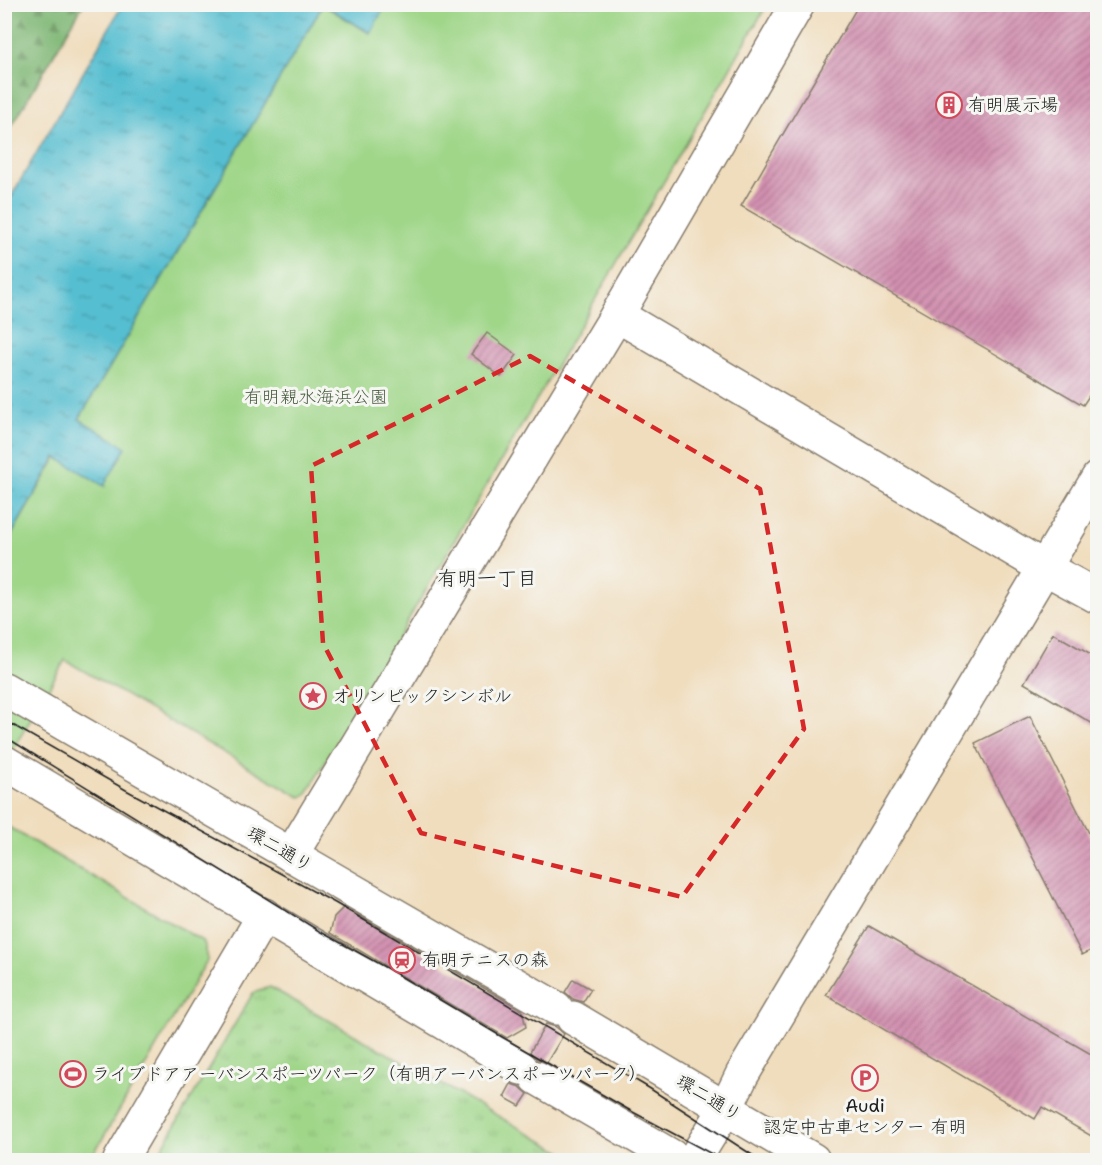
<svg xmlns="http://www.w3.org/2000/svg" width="1102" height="1165" viewBox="0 0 1102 1165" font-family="'Shantell Sans','Klee One',sans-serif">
<defs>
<pattern id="grass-tufts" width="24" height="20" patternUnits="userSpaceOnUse" patternTransform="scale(1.5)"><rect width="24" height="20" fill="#9fd688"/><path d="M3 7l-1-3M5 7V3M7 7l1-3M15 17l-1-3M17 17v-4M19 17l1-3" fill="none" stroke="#88b775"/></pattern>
<pattern id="forest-firs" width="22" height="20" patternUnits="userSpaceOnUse" patternTransform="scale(1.5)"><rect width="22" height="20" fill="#7fb774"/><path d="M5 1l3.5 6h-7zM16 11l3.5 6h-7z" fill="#67945e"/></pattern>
<pattern id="water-ripples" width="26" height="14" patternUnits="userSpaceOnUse" patternTransform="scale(1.5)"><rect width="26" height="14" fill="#54bed0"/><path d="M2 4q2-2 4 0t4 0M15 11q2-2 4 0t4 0" fill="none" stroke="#459aa8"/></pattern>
<pattern id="building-hatch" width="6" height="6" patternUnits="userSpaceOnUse" patternTransform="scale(1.5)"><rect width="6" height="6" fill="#d290b0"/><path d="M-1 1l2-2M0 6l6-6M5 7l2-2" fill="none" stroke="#aa758e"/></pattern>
</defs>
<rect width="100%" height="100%" fill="#f6f6f2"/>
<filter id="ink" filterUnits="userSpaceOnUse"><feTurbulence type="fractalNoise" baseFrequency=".0167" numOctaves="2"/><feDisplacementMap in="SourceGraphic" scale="12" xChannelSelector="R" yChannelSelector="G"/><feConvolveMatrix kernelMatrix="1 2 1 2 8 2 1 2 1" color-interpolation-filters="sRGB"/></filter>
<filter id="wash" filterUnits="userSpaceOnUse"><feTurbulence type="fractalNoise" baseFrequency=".008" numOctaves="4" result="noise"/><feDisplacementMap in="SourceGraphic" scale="24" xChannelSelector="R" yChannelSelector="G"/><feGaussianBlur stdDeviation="1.35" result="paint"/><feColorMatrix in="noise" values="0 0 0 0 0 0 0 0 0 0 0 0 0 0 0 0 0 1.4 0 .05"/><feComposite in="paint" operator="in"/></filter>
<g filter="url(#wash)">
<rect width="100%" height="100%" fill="#f0ddbd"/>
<polygon fill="url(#grass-tufts)" stroke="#5e7952" stroke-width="1.5" points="270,987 576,1160 155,1160 253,993"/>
<polygon fill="url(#forest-firs)" stroke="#4e6a48" stroke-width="1.5" points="5,4 83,5 5,138 4,5"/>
<g fill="#9fd688" stroke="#5e7952" stroke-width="1.5">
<polygon points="323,5 369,33 386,5 767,5 306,795 300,797 65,660 5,763 5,546 57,457 105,486 79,419"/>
<polygon points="5,825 204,942 208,959 90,1160 5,1160"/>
</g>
<g fill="url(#water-ripples)" stroke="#386d76" stroke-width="1.5">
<polygon points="123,4 323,5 79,419 126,447 104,486 56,457 5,546 5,207"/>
<polygon points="324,5 386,5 370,33"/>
</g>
<g id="blocks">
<g fill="url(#building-hatch)">
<polygon points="859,4 1098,4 1098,382 1083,405 741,206"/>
<polygon points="487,333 517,355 501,377 471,354"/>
<polygon points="1053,633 1098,659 1098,727 1024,683"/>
<polygon points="1030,716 1098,851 1098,947 1082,955 975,743"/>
<polygon points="344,907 522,1010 526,1027 507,1038 330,933 334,917"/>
<polygon points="869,926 1098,1058 1098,1140 1042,1107 1035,1119 826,995"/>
<polygon points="573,979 591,989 583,1002 573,999 565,992"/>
<polygon points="546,1024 556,1027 564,1034 547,1062 538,1059 530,1052"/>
<polygon points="511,1084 520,1087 528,1094 520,1106 504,1097"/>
</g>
</g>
</g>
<g filter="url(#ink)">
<use href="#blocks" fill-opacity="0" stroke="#867c6c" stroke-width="1.5"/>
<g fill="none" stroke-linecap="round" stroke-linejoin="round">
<defs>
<g id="minor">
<polyline points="617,315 1045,568 1098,597"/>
<polyline points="291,855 617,315 798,4"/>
<polyline points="120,1160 264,915"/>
<polyline points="694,1160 726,1108 742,1075 1098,478"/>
</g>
<g id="major">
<polyline points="4,689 556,1008"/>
<polyline points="4,762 521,1068"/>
<polyline points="573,1018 813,1160"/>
<polyline points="537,1078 678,1160"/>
</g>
</defs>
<use href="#minor" stroke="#867c6c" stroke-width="36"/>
<use href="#major" stroke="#867c6c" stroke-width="36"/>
<use href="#minor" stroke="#fff" stroke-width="33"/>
<use href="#major" stroke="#fff" stroke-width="33"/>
<g stroke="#1c1c1c" stroke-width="1.5">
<polyline points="4,720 126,790 335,903 649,1088 760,1160"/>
<polyline points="4,736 319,931 390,970 502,1037 631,1111 723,1160"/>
</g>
</g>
</g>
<path fill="none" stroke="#d62828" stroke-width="4.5" stroke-dasharray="12 8" stroke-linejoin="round" d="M530 356 760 489 804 729 682 897 421 833 323 643 311 466Z"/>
<defs>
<symbol id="building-ring" viewBox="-11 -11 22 22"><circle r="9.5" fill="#f6f6f2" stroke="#d1495b" stroke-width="1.5"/><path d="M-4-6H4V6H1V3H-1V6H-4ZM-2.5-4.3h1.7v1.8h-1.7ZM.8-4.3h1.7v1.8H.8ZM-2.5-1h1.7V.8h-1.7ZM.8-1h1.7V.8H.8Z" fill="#d1495b"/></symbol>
<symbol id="sight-ring" viewBox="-11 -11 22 22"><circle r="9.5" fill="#f6f6f2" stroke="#d1495b" stroke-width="1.5"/><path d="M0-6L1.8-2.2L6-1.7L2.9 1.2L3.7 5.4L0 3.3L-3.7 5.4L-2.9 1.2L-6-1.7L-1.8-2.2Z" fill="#d1495b"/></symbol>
<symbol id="station-ring" viewBox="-11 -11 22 22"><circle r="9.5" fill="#f6f6f2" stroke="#d1495b" stroke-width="1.5"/><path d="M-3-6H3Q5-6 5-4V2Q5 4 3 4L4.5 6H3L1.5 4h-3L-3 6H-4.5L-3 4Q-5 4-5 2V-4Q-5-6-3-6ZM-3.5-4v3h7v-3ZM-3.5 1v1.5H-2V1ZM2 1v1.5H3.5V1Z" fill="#d1495b"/></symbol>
<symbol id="stadium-ring" viewBox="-11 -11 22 22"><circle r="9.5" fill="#f6f6f2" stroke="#d1495b" stroke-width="1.5"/><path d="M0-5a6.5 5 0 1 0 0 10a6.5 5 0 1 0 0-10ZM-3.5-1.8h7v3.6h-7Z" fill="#d1495b"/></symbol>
<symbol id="parking-ring" viewBox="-11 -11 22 22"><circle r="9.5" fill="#f6f6f2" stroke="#d1495b" stroke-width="1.5"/><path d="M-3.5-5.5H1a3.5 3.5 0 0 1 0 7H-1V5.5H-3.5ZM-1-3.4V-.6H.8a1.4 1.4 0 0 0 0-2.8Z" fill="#d1495b"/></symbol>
</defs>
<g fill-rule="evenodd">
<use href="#building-ring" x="934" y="90" width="30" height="30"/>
<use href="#sight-ring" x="298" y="681" width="30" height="30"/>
<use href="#station-ring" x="387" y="945" width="30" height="30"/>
<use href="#stadium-ring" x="58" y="1059" width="30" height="30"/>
<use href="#parking-ring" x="850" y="1063" width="30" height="30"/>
</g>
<g text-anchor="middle" stroke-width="6" stroke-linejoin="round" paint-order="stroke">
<g font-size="18" fill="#1c1c1c" stroke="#f6f6f2" text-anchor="start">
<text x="968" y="111">有明展示場</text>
<text x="332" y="702">オリンピックシンボル</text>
<text x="422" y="966">有明テニスの森</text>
<text x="92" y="1080">ライブドアアーバンスポーツパーク（有明アーバンスポーツパーク）</text>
<text x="865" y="1112" text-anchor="middle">Audi<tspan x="865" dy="21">認定中古車センター 有明</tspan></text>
</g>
<g font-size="18" fill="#4a5d42" stroke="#f6f6f2">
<text x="316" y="403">有明親水海浜公園</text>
</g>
<g font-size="18" fill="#1c1c1c" stroke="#f6f6f2">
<text transform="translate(280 849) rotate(30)" y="6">環二通り</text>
<text transform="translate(709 1098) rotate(31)" y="6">環二通り</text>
</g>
<g font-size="20" fill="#1c1c1c" stroke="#f6f6f2">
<text x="487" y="585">有明一丁目</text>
</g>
</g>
<rect width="1102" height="1165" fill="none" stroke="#f6f6f2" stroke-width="24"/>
</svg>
